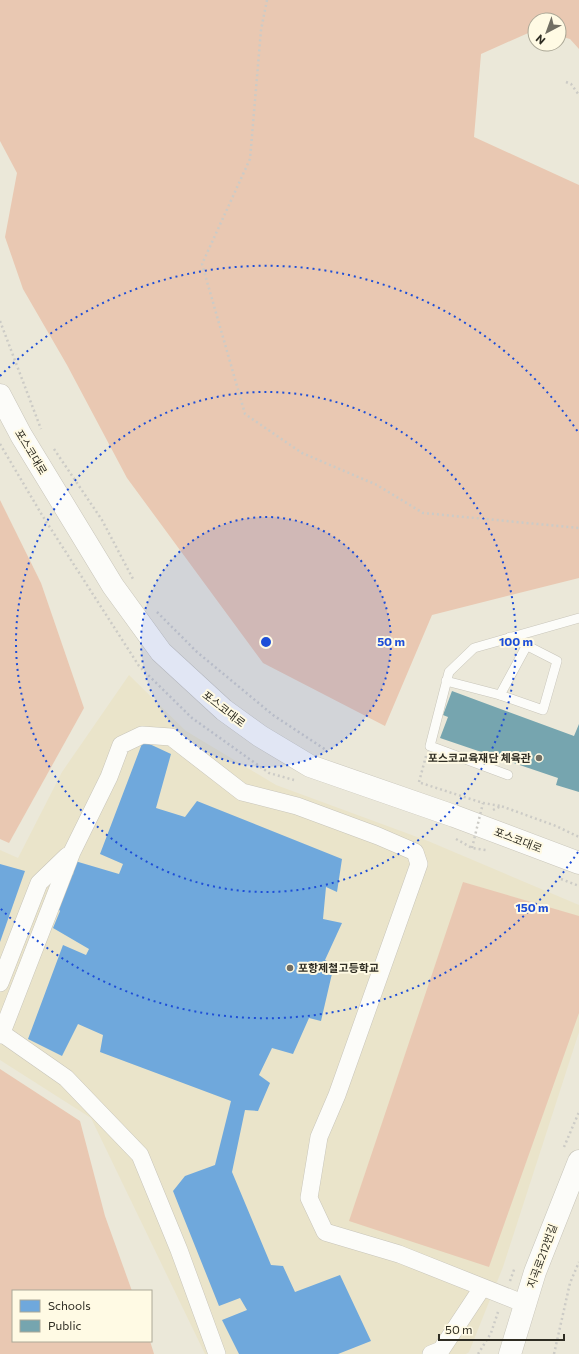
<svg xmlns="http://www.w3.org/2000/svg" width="579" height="1354" viewBox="0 0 579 1354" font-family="Commissioner,'Noto Sans KR',sans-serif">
<rect width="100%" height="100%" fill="#ebe8d9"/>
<polygon fill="#eae4ca" points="129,675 186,731 276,785 428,841 579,905 579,1032 503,1267 469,1352 466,1354 205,1354 91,1118 0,1060 0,850 18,858 62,772"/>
<g fill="#e9c8b2">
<polygon points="0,0 579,0 579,49 570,39 559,36 559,20 535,20 535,30 481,54 474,137 579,185 579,578 432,615 385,726 263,663 127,478 67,365 23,289 5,237 17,173 0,141"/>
<polygon points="0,500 41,583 84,708 9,843 0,839"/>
<polygon points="463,882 579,916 579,1013 489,1267 349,1221"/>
<polygon points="0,1069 80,1121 105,1216 132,1291 13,1291 13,1341 150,1341 154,1354 0,1354"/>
</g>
<g fill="#6fa8dc">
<polygon points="143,741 171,754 156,808 185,817 197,801 342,859 337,892 326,887 323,919 342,923 325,960 334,965 321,1021 309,1018 293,1054 272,1048 259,1075 270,1083 258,1111 245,1110 232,1172 271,1265 283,1266 295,1292 340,1275 371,1341 338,1354 239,1354 222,1320 247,1310 240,1298 219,1306 173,1191 185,1176 215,1165 231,1101 100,1052 103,1035 78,1024 62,1056 28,1039 63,945 86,955 89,949 53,928 60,911 57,907 69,874 73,875 75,861 119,874 123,864 100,854"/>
<polygon points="0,864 25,871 0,942"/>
</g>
<polygon fill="#76a5af" points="452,691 574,736 579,724 579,792 556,785 558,778 440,738 448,717 443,715"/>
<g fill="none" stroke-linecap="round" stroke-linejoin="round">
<defs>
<g id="lane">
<polyline points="510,637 557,661 543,710 500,695 527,645"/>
<polyline points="446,681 500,695"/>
<polyline points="508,775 430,746 449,672 474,648 579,618"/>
</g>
<g id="street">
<polyline points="0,983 39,883 67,856"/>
<polyline points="0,1032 66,1078 140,1155 179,1250 217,1354"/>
<polyline points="1,1035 72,852 109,777 121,745 142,735 171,737 242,792 297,806 378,836 415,852 419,864 337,1095 319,1137 309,1198 325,1232 399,1254 525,1304"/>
<polyline points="431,1354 441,1350 482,1288"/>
</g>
<polyline id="secondary" points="510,1354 535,1272 579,1161"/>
<polyline id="primary" points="0,395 21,435 113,586 161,652 224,710 260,736 310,766 454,816 579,863"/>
</defs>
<use href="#lane" stroke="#c8c5ba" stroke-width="10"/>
<use href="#street" stroke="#c8c5ba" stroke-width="18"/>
<use href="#secondary" stroke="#c8c5ba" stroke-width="23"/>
<use href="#primary" stroke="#c8c5ba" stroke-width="23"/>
<g stroke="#cccbc6" stroke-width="2.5" stroke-dasharray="2 3" stroke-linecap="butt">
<polyline points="267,0 261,30 250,159 202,264 245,414 302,453 377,485 423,513 579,528"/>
<polyline points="566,82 571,84 579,95"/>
<polyline points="0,321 41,429"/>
<polyline points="0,444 42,515 139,666 192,718 269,773 294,780"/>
<polyline points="54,449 102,520 133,579"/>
<polyline points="157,612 197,652 273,715 326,750"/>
<polyline points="419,782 426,756"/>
<polyline points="421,783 483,803 501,806"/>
<polyline points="493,810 501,806 556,826 579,837"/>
<polyline points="456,839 472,848 486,850"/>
<polyline points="561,879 579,886"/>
<polyline points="564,1147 579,1112"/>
<polyline points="510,1281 515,1267"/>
<polyline points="478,1354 491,1333 498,1312"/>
<polyline points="554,1354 570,1283 579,1262"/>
</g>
<use href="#lane" stroke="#fcfcf9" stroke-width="9"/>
<use href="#street" stroke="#fcfcf9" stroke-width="17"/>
<use href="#secondary" stroke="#fcfcf9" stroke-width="22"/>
<use href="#primary" stroke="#fcfcf9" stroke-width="22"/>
<polyline stroke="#cccbc6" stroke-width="2.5" stroke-dasharray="2 3" stroke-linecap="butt" points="472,848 483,803"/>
</g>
<circle cx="266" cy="642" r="125" fill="#1d4ed8" fill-opacity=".12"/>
<g fill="none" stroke="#1d4ed8" stroke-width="2" stroke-dasharray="2 4">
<circle cx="266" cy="642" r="125"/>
<circle cx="266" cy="642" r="250"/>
<path d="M578 852A376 376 0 0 1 0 908M0 376A376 376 0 0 1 578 432"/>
</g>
<g fill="#716e63" stroke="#fffae4" stroke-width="1.5">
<circle cx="539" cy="758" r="4"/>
<circle cx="290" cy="968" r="4"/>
</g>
<g text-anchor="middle" stroke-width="4" stroke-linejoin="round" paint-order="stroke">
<g font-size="11" fill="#2f2d23" stroke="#fffae4">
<text transform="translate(31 452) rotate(59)" y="4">포스코대로</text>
<text transform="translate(224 709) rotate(38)" y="4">포스코대로</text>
<text transform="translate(518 840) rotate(21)" y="4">포스코대로</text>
<text transform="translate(542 1256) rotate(-70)" y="4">지곡로212번길</text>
</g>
<g font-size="11" font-weight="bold" fill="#2f2d23" stroke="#fffae4" text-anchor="end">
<text x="531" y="762">포스코교육재단 체육관</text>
<text x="298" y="972" text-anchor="start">포항제철고등학교</text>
</g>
</g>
<circle cx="266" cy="642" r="6" fill="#1d4ed8" stroke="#fffae4" stroke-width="2"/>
<g font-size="12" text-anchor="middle" font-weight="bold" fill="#1d4ed8" stroke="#fffae4" stroke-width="4" stroke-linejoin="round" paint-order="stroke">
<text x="391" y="646">50 m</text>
<text x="516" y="646">100 m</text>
<text x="532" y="912">150 m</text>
</g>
<rect x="12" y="1290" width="140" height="52" fill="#fffae4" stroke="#aca897"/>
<rect x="20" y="1300" width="20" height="12" fill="#6fa8dc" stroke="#aca897"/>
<text x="48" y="1310" font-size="12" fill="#2f2d23">Schools</text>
<rect x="20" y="1320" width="20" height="12" fill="#76a5af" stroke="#aca897"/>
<text x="48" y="1330" font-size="12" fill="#2f2d23">Public</text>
<g transform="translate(547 32) rotate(221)"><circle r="19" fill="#fffae4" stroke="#aca897"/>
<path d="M0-3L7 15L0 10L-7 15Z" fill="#716e63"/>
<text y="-6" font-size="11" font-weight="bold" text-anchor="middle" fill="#2f2d23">N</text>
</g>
<path d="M439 1334v6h125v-6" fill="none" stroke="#2f2d23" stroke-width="2"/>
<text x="445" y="1334" font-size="12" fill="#2f2d23" stroke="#fffae4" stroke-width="3" paint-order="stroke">50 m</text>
</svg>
